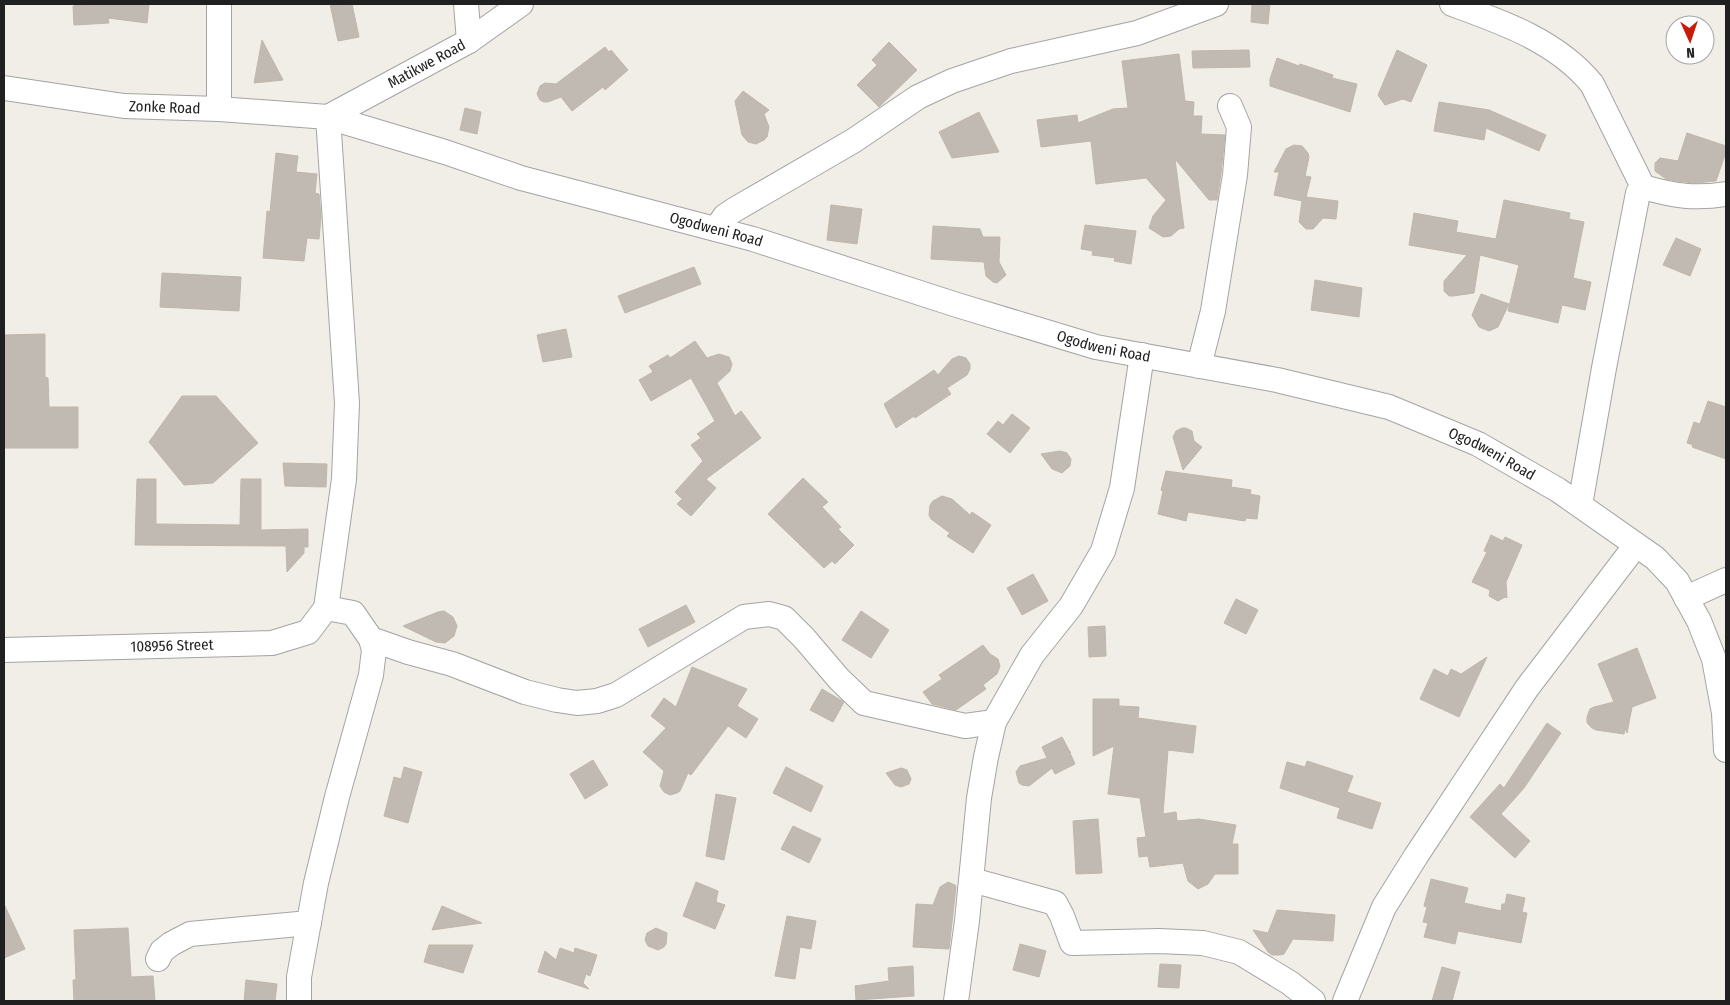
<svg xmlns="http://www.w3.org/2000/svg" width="1730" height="1005" viewBox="0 0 1730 1005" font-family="'Fira Sans Condensed',sans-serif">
<rect width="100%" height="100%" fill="#f0eee6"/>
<g fill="#c0bab3" stroke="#c1b6a9">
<polygon points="87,4 149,4 147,23 108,18 109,23 74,25 73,6"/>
<polygon points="330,4 352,4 359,37 338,41"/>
<polygon points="1252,4 1270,4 1268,24 1251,22"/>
<polygon points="262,40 283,80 254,83"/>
<polygon points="889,42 917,70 879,107 857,85 877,65 872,60"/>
<polygon points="605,47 609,52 611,50 628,70 605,90 603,87 572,111 561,97 548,102 544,102 540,100 537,94 540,86 545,83 556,84"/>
<polygon points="1249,50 1250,67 1193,68 1192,51"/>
<polygon points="1397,50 1427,65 1411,102 1403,99 1385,105 1378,95"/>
<polygon points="1179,54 1185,101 1194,102 1193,116 1202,116 1201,134 1225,135 1221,173 1217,200 1209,200 1175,159 1184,228 1179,229 1171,236 1163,237 1149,228 1153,216 1166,200 1146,178 1096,184 1091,141 1041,147 1037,120 1077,115 1078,123 1113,109 1128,108 1122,61"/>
<polygon points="1277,58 1299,66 1300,64 1333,75 1332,78 1357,84 1350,112 1270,86 1270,79"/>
<polygon points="743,91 769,110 764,114 769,127 767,137 764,140 756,144 748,142 742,135 735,101"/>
<polygon points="1439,102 1489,110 1546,135 1539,151 1486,128 1484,140 1434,131"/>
<polygon points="465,108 481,112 477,134 460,130"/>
<polygon points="979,112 999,152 952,158 939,132"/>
<polygon points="1687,133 1726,146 1726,152 1716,181 1694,183 1677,181 1666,179 1655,171 1655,163 1660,158 1678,161"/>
<polygon points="1294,145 1302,146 1308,153 1309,157 1305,176 1311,177 1306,197 1338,201 1336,219 1323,218 1313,229 1306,229 1299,222 1302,201 1274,195 1279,172 1274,172 1286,149"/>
<polygon points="276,153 298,156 296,172 317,174 315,193 319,194 321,217 319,239 307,238 304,261 263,258 267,211 270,212"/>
<polygon points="1504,200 1570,213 1569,219 1584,222 1573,278 1591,282 1585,310 1562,305 1558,323 1508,311 1519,265 1480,255 1474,293 1453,296 1449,296 1444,291 1444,281 1467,255 1409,245 1414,213 1458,221 1456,232 1496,239"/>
<polygon points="831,205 862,209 857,244 827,240"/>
<polygon points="1085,225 1136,231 1131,264 1114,261 1115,258 1092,255 1093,251 1081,249"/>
<polygon points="933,226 980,229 983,237 1000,237 999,262 1006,275 997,283 993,282 986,276 984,262 931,259"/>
<polygon points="1676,238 1701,249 1690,276 1663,265"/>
<polygon points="694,267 701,284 625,313 618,296"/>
<polygon points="162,273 241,277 239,311 160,307"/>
<polygon points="1315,280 1362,288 1359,317 1311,310"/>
<polygon points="1481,294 1509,304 1498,327 1489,331 1479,327 1472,315"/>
<polygon points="566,329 572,357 543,362 537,335"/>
<polygon points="45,334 45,377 48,378 49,407 78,407 78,448 4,448 4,335"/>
<polygon points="695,341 707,358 719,354 729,357 732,364 730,371 717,383 735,416 741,411 761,438 706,479 716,488 691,516 677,504 684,497 681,498 675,492 703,461 691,445 701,438 697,434 715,421 691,378 651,401 639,380 653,372 649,366 668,355 670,358"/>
<polygon points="959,356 966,358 970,364 970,369 967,375 947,388 951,394 915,418 914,416 896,428 884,404 934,370 938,375 952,359"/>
<polygon points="182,396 216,396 258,443 213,483 184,485 149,442"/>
<polygon points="1708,401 1726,407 1726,459 1692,447 1693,445 1687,443 1694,422 1700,424"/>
<polygon points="1012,414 1030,428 1010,453 987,434 998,421 1003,425"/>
<polygon points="1182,428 1186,428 1192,431 1194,441 1202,447 1183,470 1173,437 1176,431"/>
<polygon points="1060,451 1067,453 1071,459 1070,466 1062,473 1052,469 1041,454"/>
<polygon points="283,463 327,464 326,487 285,486"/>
<polygon points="1166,471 1232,480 1231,487 1251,490 1250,494 1260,496 1257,519 1246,518 1245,521 1188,512 1186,521 1158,514 1163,491 1161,490"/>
<polygon points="803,478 828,502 822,507 841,527 838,529 854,545 835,564 832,561 824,568 768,514"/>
<polygon points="137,479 156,479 156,524 240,525 241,479 261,479 261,530 308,529 308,547 304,547 304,553 287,572 286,546 135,545"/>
<polygon points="942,496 952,499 970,515 972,512 991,525 973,553 947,536 950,533 931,519 929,515 930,505 933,501"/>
<polygon points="1491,535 1503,541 1505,537 1522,545 1506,582 1507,598 1505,597 1498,601 1489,596 1490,590 1472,582 1487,552 1484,551"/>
<polygon points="1033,574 1048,601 1022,615 1007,588"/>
<polygon points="1236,599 1258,610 1246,634 1224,623"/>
<polygon points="686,605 695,622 648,647 639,629"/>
<polygon points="444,611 453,617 457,626 454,636 445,643 436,642 403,626 438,612"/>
<polygon points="861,611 889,630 871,658 842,640"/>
<polygon points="1105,626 1106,656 1089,657 1088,627"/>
<polygon points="983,645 990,654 998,659 1000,666 997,674 983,685 986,689 956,710 932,704 923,692 942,679 939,675"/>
<polygon points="1637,648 1656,698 1632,707 1627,733 1625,728 1624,734 1596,730 1592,728 1587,723 1587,717 1590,709 1594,707 1614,702 1598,664"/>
<polygon points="1487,657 1459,717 1420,699 1434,669 1448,676 1451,669 1461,674"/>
<polygon points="692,667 747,689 737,706 758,719 746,738 728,726 691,775 688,773 680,791 677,793 670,795 664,792 660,786 664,771 643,752 666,728 651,716 664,698 676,707"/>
<polygon points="822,689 844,702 833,722 810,710"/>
<polygon points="1093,699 1119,699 1119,706 1139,707 1138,718 1196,726 1193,753 1168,750 1163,814 1176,812 1177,821 1199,819 1236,825 1232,844 1238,844 1238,874 1215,874 1208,884 1198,889 1188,881 1183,863 1150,867 1148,856 1139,857 1137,838 1146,837 1140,798 1108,794 1114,746 1093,756"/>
<polygon points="1547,723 1561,733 1524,788 1501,814 1530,841 1515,858 1470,817 1500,784 1504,788"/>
<polygon points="1062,737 1070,752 1071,752 1070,753 1075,764 1055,774 1052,768 1029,786 1022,785 1019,783 1016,772 1020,766 1047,758 1042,747"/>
<polygon points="593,760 608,785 585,799 570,774"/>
<polygon points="1307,761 1353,776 1347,792 1381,803 1372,829 1337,818 1340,808 1280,788 1287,762 1305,767"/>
<polygon points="404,767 422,772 408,823 384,816 394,777 401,779"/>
<polygon points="786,767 823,786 811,812 773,793"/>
<polygon points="901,768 907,770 911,779 909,784 901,787 895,785 886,773"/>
<polygon points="716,794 736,798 724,860 706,856"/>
<polygon points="1098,819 1102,873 1076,874 1073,821"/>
<polygon points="793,826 821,839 809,863 781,849"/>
<polygon points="1431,879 1468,888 1464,903 1501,911 1502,904 1505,904 1507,894 1525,898 1522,912 1527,913 1521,943 1458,931 1455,944 1424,937 1428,923 1423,922 1427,907 1424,906"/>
<polygon points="696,882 718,891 716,902 725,905 715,929 683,916"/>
<polygon points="948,882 955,885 956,887 949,949 913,947 916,904 933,905 940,887"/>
<polygon points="4,904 25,949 4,958"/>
<polygon points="442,906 482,923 432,930"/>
<polygon points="1277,910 1335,915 1333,941 1293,939 1284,954 1280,955 1272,955 1268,952 1253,930 1268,933"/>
<polygon points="787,916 816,921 811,949 800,947 795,979 775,976"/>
<polygon points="128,928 131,977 153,976 155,1001 74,1001 73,980 76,980 74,930"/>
<polygon points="656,928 667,933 666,944 664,947 658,950 648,946 645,940 647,933"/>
<polygon points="1020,944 1046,951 1039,977 1013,970"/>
<polygon points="429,945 473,945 463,973 424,962"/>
<polygon points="560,948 574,953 575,948 597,955 590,976 586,974 583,983 589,989 538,972 545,951 556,960"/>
<polygon points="1160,964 1181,965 1179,988 1158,987"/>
<polygon points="913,966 914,996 856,1000 855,986 889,981 888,968"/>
<polygon points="1442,967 1460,972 1452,1001 1432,1001"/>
<polygon points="246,980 277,984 275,1001 244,1001"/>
</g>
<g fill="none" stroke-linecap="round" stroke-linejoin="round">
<defs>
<g id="minor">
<polyline points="466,4 469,41"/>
<path d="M1452 4C1502 22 1557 41 1592 84L1643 187"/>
<path id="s1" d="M4 88 124 106 219 109 328 117 445 152 521 178 753 239 957 305 1096 347 1277 380 1389 407 1478 444 1558 490 1655 558 1677 581 1699 621 1714 659 1724 713 1726 750"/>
<polyline points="219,109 219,4"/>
<path id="s2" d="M328 117 469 41 521 4"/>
<polyline points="716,229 725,216 734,210 853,141 918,97 952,81 1011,61 1137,33 1216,4"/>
<polyline points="1199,366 1213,311 1235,175 1239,127 1230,106"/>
<path d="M1580 505 1604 368 1638 193 1643 187C1675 196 1694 199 1726 194"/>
<polyline points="1686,598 1726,580"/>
<polyline points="326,608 344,479 347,403 328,117"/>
<polyline points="371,639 408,652 452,664 525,692 557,700 577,703 597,701 616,695 744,617 769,614 784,618 804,638 839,679 864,703 965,726 994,722"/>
<path id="s3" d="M4 650 272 643 308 632 326 608"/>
<polyline points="972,880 1055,903 1062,916 1072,943 1159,941 1203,943 1239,952 1290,983 1313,1001"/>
<polyline points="158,959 162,951 171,944 190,934 309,923"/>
<polyline points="299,1001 299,977 316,883 337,797 371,675 374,650 371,639 353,613 326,608"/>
<polyline points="956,1001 967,921 979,798 986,757 994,722 1032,655 1071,606 1103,551 1122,488 1142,355"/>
<polyline points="1345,1001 1384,907 1416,856 1527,688 1636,545"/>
</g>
</defs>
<use href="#minor" stroke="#a4a4a4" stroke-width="26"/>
<use href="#minor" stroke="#fff" stroke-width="24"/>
</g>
<g text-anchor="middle" stroke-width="4" stroke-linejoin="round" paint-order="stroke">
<g font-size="15" fill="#202020" stroke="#fff">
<text dy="5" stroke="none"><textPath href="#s2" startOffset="112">Matikwe Road</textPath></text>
<text dy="5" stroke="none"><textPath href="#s1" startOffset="162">Zonke Road</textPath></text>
<text dy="5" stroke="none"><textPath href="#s1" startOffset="730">Ogodweni Road</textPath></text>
<text dy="5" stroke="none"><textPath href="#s1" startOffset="1135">Ogodweni Road</textPath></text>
<text dy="5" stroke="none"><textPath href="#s1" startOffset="1540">Ogodweni Road</textPath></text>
<text dy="5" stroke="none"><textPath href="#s3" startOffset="168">108956 Street</textPath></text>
</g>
</g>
<rect width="1730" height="1005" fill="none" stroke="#202020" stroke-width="10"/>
<g transform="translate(1690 40) rotate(177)"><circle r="24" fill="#ffffff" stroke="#a6a6a6"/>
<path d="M0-4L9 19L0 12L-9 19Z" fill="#c71c08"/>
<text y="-8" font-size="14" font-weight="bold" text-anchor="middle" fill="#202020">N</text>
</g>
</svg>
